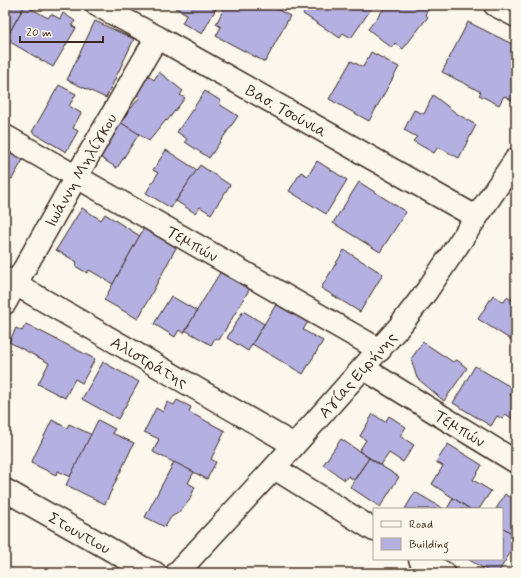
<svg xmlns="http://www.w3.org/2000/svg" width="521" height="578" viewBox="0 0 521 578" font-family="Mynerve,sans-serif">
<rect width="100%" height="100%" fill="#fbf7ec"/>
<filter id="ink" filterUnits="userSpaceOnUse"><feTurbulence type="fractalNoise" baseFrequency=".025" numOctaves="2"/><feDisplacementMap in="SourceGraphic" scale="8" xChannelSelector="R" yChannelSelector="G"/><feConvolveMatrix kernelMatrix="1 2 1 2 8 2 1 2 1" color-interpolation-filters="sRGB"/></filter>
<g filter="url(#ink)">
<g fill="#b4b0e1" stroke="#3b2a1e">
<polygon points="5,5 25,5 5,40"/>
<polygon points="25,5 48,18 51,14 60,19 63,13 75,21 72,26 76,28 53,67 10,42 11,40 7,37"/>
<polygon points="176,5 218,5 202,34 182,23 187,14 175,8"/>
<polygon points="226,5 232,7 233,5 269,5 290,16 265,62 216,36 221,27 216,24"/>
<polygon points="309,5 374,5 351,38 343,33 340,38 303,14"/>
<polygon points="387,5 430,5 432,6 425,14 428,17 403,49 395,43 392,48 368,29"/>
<polygon points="95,21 134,39 106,98 67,80"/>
<polygon points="468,22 516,46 516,102 504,96 499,105 479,95 481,92 442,72"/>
<polygon points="371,52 399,67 369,121 329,99 351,61 363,67"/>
<polygon points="159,72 183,91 180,95 185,98 167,121 166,120 149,141 120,122 140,97 132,91 145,73 154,80"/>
<polygon points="59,85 76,94 69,106 81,113 73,128 78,131 66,152 32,132"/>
<polygon points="205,91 221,101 219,104 238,116 209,158 185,142 187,139 177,132"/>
<polygon points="433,95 456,113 476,125 459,158 438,147 434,153 413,141 417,137 404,130 414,110 424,114"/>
<polygon points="120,122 139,134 117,168 98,156"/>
<polygon points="5,147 24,158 12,179 5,176"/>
<polygon points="166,150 197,170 171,208 146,193 158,173 153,170"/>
<polygon points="317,161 347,180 326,214 289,191 301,172 308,176"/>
<polygon points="200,165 230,185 211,214 200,207 195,213 176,201"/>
<polygon points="359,182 406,212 380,252 333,223"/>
<polygon points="82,208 101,220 105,214 140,236 113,284 89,270 87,273 75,266 77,262 56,250"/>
<polygon points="145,226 178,244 138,319 104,300"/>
<polygon points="344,250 383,274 360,312 321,288"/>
<polygon points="221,271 252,285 219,340 215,338 211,345 185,330"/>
<polygon points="516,292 516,343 478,319 493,295 504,302 507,297 511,300"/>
<polygon points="171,296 197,311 184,333 179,330 175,337 154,324"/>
<polygon points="280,298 311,317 303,330 323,341 303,374 252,344"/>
<polygon points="243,311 264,324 248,351 227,338"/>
<polygon points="26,324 95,359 82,383 75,379 65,398 38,384 49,363 9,342 16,328 22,331"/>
<polygon points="423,342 453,362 457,360 467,368 444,401 417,378 411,359"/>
<polygon points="103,362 139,382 118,419 82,399"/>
<polygon points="475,366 514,389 510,395 516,399 515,420 505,414 503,419 497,416 491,426 453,403"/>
<polygon points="177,400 191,407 189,412 225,431 211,459 216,462 207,479 153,452 159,439 144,432 156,408 163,412 167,402 174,405"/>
<polygon points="373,414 385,422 389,416 406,427 400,436 414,445 403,462 389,453 381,465 359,451 366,440 360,436"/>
<polygon points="52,420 67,428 69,424 92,435 71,477 58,471 56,475 31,463"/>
<polygon points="98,420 115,429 112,433 134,443 105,504 66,485"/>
<polygon points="341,439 369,458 354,480 348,476 345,480 323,465"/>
<polygon points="448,444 482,465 473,480 491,491 479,509 470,509 432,484 443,466 436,462"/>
<polygon points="369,458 399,477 380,507 350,487"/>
<polygon points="174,462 194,472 188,483 195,487 189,501 178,513 171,517 165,527 145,517"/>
<polygon points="516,486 516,536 502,527 502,509 496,509 505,494 509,497"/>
<polygon points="415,492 444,509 405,509"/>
<polygon points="453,498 470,509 447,509"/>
<polygon points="502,527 516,536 516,543 498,573 491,573 468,559 502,559"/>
</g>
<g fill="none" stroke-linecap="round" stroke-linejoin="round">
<defs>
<g id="street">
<path id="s1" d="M97 5 157 37 476 217"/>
<polyline points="495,5 516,16"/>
<path id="s2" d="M5 136 380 350"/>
<path id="s3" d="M5 278 294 445"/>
<path id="s4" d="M5 303 76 177 157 37"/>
<path id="s5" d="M363 368 516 462"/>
<polyline points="274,468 374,530"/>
<path id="s6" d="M5 490 143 568 155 573"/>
<polyline points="420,559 444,573"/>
<path id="s7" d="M177 573 274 468 399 327 426 292 516 159"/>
</g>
</defs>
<use href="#street" stroke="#3b2a1e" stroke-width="25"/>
<use href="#street" stroke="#fbf7ec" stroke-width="22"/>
</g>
</g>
<g text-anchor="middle" stroke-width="3" stroke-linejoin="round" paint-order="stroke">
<g font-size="16" fill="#3b2a1e" stroke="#fbf7ec">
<text dy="6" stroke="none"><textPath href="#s1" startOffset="217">Βασ. Τσούνια</textPath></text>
<text dy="6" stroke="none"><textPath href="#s4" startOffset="153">Ιωάννη Μηλίγκου</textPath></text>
<text dy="6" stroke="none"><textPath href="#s2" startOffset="216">Τεμπών</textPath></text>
<text dy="6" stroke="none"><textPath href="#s3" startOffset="167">Αλιστράτης</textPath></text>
<text dy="6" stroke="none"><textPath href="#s7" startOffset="268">Αγίας Ειρήνης</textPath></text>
<text dy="6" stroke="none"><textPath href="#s5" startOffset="114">Τεμπών</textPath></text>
<text dy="6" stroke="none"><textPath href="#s6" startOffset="86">Στουντιου</textPath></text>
</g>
</g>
<rect width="521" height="578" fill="none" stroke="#fbf7ec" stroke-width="20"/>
<rect x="10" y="10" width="501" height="558" fill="none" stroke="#3b2a1e" stroke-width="1.5" filter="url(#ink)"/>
<rect x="373" y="508" width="130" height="52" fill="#fbf7ec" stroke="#aea59a"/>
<rect x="381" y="521" width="20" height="6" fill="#fbf7ec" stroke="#aea59a"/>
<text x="409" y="528" font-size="12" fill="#3b2a1e">Road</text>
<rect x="381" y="538" width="20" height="12" fill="#b4b0e1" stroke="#aea59a"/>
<text x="409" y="548" font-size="12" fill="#3b2a1e">Building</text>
<path d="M20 36v6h83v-6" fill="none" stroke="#3b2a1e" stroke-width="2"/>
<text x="26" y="36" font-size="12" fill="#3b2a1e" stroke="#fbf7ec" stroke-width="3" paint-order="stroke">20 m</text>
</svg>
